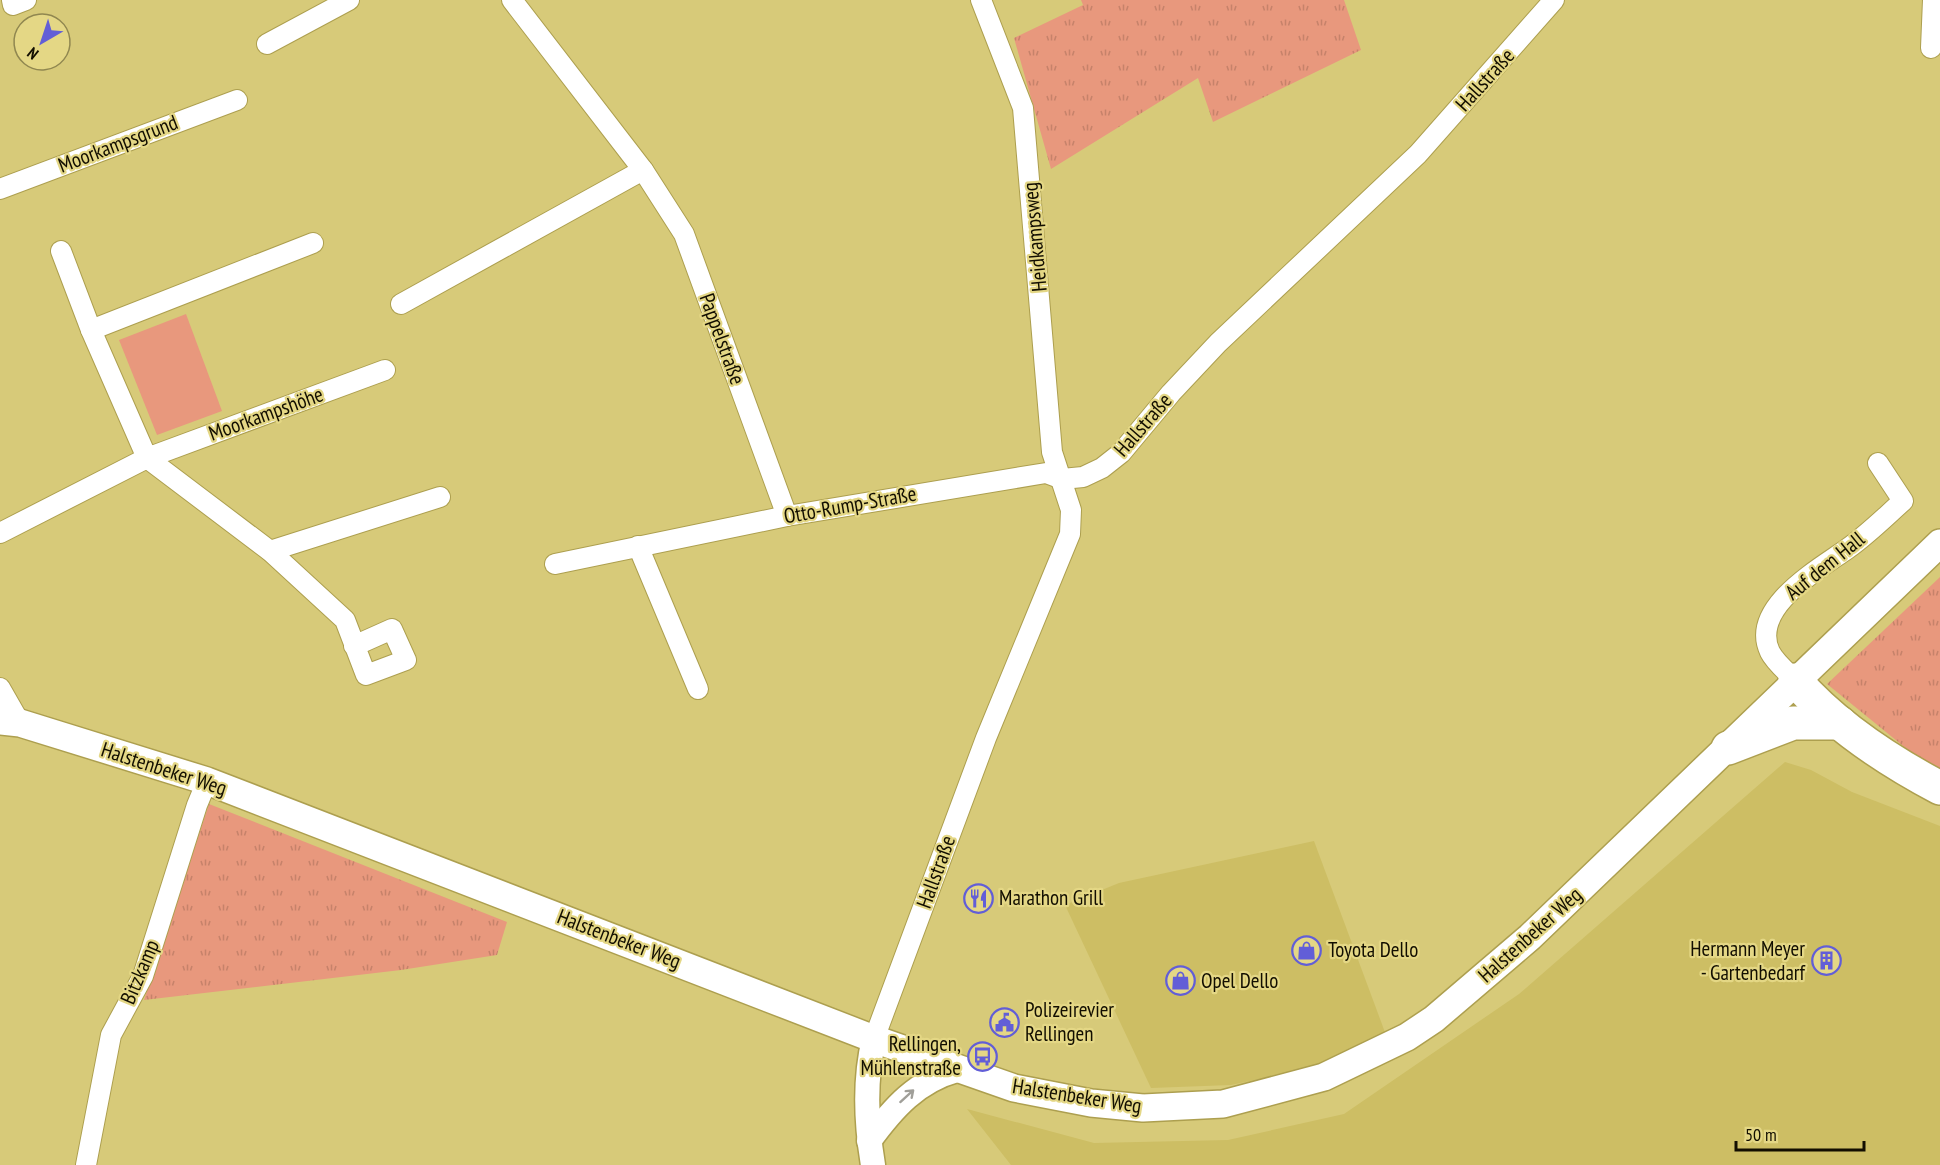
<svg xmlns="http://www.w3.org/2000/svg" width="1940" height="1165" viewBox="0 0 1940 1165" font-family="'PT Sans Narrow',sans-serif">
<defs>
<pattern id="grass-tufts" width="24" height="20" patternUnits="userSpaceOnUse" patternTransform="scale(1.5)"><rect width="24" height="20" fill="#e8987d"/><path d="M3 7l-1-3M5 7V3M7 7l1-3M15 17l-1-3M17 17v-4M19 17l1-3" fill="none" stroke="#c6826a"/></pattern>
</defs>
<rect width="100%" height="100%" fill="#d7ca79"/>
<g fill="#cdbe64">
<polygon points="1785,762 1811,770 1852,792 1940,826 1940,1165 1011,1165 967,1109 1094,1143 1228,1140 1344,1114 1519,994"/>
<polygon points="1314,841 1386,1035 1315,1067 1231,1085 1151,1088 1065,905 1119,883"/>
</g>
<g fill="url(#grass-tufts)">
<polygon points="1081,0 1344,0 1361,50 1213,122 1198,78 1051,169 1014,38 1083,5"/>
<polygon points="1940,577 1940,769 1924,763 1827,684"/>
<polygon points="209,804 507,922 497,955 401,970 144,1000"/>
</g>
<polygon fill="#e8987d" points="186,314 222,411 157,435 119,340"/>
<g fill="none" stroke-linecap="round" stroke-linejoin="round">
<defs>
<g id="minor">
<polyline points="12,0 13,5 26,0"/>
<polyline points="512,0 643,170 684,234 787,516"/>
<polyline points="267,44 349,0"/>
<polyline points="1931,48 1933,0"/>
<polyline points="0,189 237,100"/>
<polyline points="61,251 91,330 147,458 385,370"/>
<polyline points="401,304 643,170"/>
<polyline points="91,330 313,243"/>
<polyline points="0,533 147,458 270,551 345,620 366,675 406,660 392,629 354,646"/>
<polyline points="638,546 698,689"/>
<polyline points="270,551 440,497"/>
<polyline points="555,564 787,516 1046,473 1062,479 1083,477 1102,468 1121,453 1171,393 1218,343 1418,154 1554,0"/>
<path d="M1795 680C1787 672 1775 662 1770 652 1749 608 1819 569 1847 549 1867 535 1885 517 1903 501L1878 463"/>
<polyline points="0,688 20,723"/>
<polyline points="874,1039 986,738 1070,534 1071,510 1052,452 1023,108 981,0"/>
<polyline points="86,1165 111,1035 143,976 197,805 207,781"/>
</g>
<g id="tertiary">
<path d="M869 1141C893 1108 917 1081 957 1070"/>
<path d="M873 1165C866 1123 864 1080 874 1039"/>
</g>
<polyline id="secondary" points="0,721 20,723 207,781 874,1039 1014,1088 1091,1103 1143,1108 1223,1104 1324,1077 1407,1037 1434,1019 1530,937 1940,543"/>
<g id="motorway">
<path d="M1795 680C1833 724 1889 761 1940 788"/>
<polyline points="1728,748 1793,723 1840,723"/>
</g>
</defs>
<use href="#minor" stroke="#ad9f4f" stroke-width="22"/>
<use href="#tertiary" stroke="#ad9f4f" stroke-width="27"/>
<use href="#secondary" stroke="#ad9f4f" stroke-width="30"/>
<use href="#motorway" stroke="#ad9f4f" stroke-width="36"/>
<use href="#minor" stroke="#fff" stroke-width="20"/>
<use href="#tertiary" stroke="#fff" stroke-width="24"/>
<use href="#secondary" stroke="#fff" stroke-width="27"/>
<use href="#motorway" stroke="#fff" stroke-width="33"/>
</g>
<defs><path id="oneway-shaft" d="M-6 0H5M1.5-3L5.5 0L1.5 3" fill="none" stroke-width="1.6" stroke-linecap="round" stroke-linejoin="round" transform="scale(1.5)"/></defs>
<use stroke="#a09f99" href="#oneway-shaft" transform="translate(907 1096) rotate(-42)"/>
<defs>
<symbol id="restaurant-ring" viewBox="-11 -11 22 22"><circle r="9.5" fill="#e4d785" stroke="#625ed7" stroke-width="1.5"/><path d="M-5-6h1v4h1v-4h1v4h1v-4h1v5L-1.5 .5V6h-2V.5L-5-1ZM5-6V6H3V1.5H1.5Q1.5-4 5-6Z" fill="#625ed7"/></symbol>
<symbol id="shop-ring" viewBox="-11 -11 22 22"><circle r="9.5" fill="#e4d785" stroke="#625ed7" stroke-width="1.5"/><path d="M-5-2.5h2.3a2.7 3.5 0 0 1 5.4 0H5L5.5 6h-11ZM-1.5-2.5h3a1.5 2.3 0 0 0-3 0Z" fill="#625ed7"/></symbol>
<symbol id="building-ring" viewBox="-11 -11 22 22"><circle r="9.5" fill="#e4d785" stroke="#625ed7" stroke-width="1.5"/><path d="M-4-6H4V6H1V3H-1V6H-4ZM-2.5-4.3h1.7v1.8h-1.7ZM.8-4.3h1.7v1.8H.8ZM-2.5-1h1.7V.8h-1.7ZM.8-1h1.7V.8H.8Z" fill="#625ed7"/></symbol>
<symbol id="civic-ring" viewBox="-11 -11 22 22"><circle r="9.5" fill="#e4d785" stroke="#625ed7" stroke-width="1.5"/><path d="M-.6-6.5H3V-4.5H.6V-3L4-1V1h2V6H-6V1h2V-1L-.6-3ZM-1.2 2.5V6h2.4V2.5Z" fill="#625ed7"/></symbol>
<symbol id="bus-ring" viewBox="-11 -11 22 22"><circle r="9.5" fill="#e4d785" stroke="#625ed7" stroke-width="1.5"/><path d="M-5-6H5V4H4V6H2V4H-2V6H-4V4H-5ZM-3.5-4V0h7V-4ZM-3.5 1.2v1.5H-2V1.2ZM2 1.2v1.5H3.5V1.2Z" fill="#625ed7"/></symbol>
</defs>
<g fill-rule="evenodd">
<use href="#restaurant-ring" x="962" y="882" width="33" height="33"/>
<use href="#shop-ring" x="1290" y="934" width="33" height="33"/>
<use href="#building-ring" x="1810" y="944" width="33" height="33"/>
<use href="#shop-ring" x="1164" y="964" width="33" height="33"/>
<use href="#civic-ring" x="988" y="1006" width="33" height="33"/>
<use href="#bus-ring" x="966" y="1040" width="33" height="33"/>
</g>
<g text-anchor="middle" stroke-width="4.5" stroke-linejoin="round" paint-order="stroke">
<g font-size="21" fill="#120e00" stroke="#e4d785">
<text transform="translate(1485 80) rotate(-48)" y="7">Hallstraße</text>
<text transform="translate(118 144) rotate(-21)" y="7">Moorkampsgrund</text>
<text transform="translate(1035 237) rotate(-95)" y="7">Heidkampsweg</text>
<text transform="translate(722 339) rotate(70)" y="7">Pappelstraße</text>
<text transform="translate(266 414) rotate(-20)" y="7">Moorkampshöhe</text>
<text transform="translate(1143 425) rotate(-49)" y="7">Hallstraße</text>
<text transform="translate(850 505) rotate(-10)" y="7">Otto-Rump-Straße</text>
<text transform="translate(1825 566) rotate(-39)" y="7">Auf dem Hall</text>
<text transform="translate(164 769) rotate(18)" y="7">Halstenbeker Weg</text>
<text transform="translate(936 872) rotate(-70)" y="7">Hallstraße</text>
<text transform="translate(1530 935) rotate(-42)" y="7">Halstenbeker Weg</text>
<text transform="translate(619 939) rotate(21)" y="7">Halstenbeker Weg</text>
<text transform="translate(140 972) rotate(-67)" y="7">Bitzkamp</text>
<text transform="translate(1077 1096) rotate(9)" y="7">Halstenbeker Weg</text>
</g>
<g font-size="21" fill="#120e00" stroke="#e4d785" text-anchor="start">
<text x="999" y="905">Marathon Grill</text>
<text x="1805" y="956" text-anchor="end">Hermann Meyer<tspan x="1805" dy="24">- Gartenbedarf</tspan></text>
<text x="1328" y="957">Toyota Dello</text>
<text x="1201" y="988">Opel Dello</text>
<text x="1025" y="1017">Polizeirevier<tspan x="1025" dy="24">Rellingen</tspan></text>
<text x="961" y="1051" text-anchor="end">Rellingen,<tspan x="961" dy="24">Mühlenstraße</tspan></text>
</g>
</g>
<g transform="translate(42 42) rotate(219)"><circle r="28" fill="#e4d785" stroke="#908750" stroke-width="1.5"/>
<path d="M0-4.5L10 22L0 15L-10 22Z" fill="#625ed7"/>
<text y="-9" font-size="16" font-weight="bold" text-anchor="middle" fill="#120e00">N</text>
</g>
<path d="M1736 1141v9h128v-9" fill="none" stroke="#120e00" stroke-width="3"/>
<text x="1745" y="1141" font-size="18" fill="#120e00" stroke="#e4d785" stroke-width="4.5" paint-order="stroke">50 m</text>
</svg>
